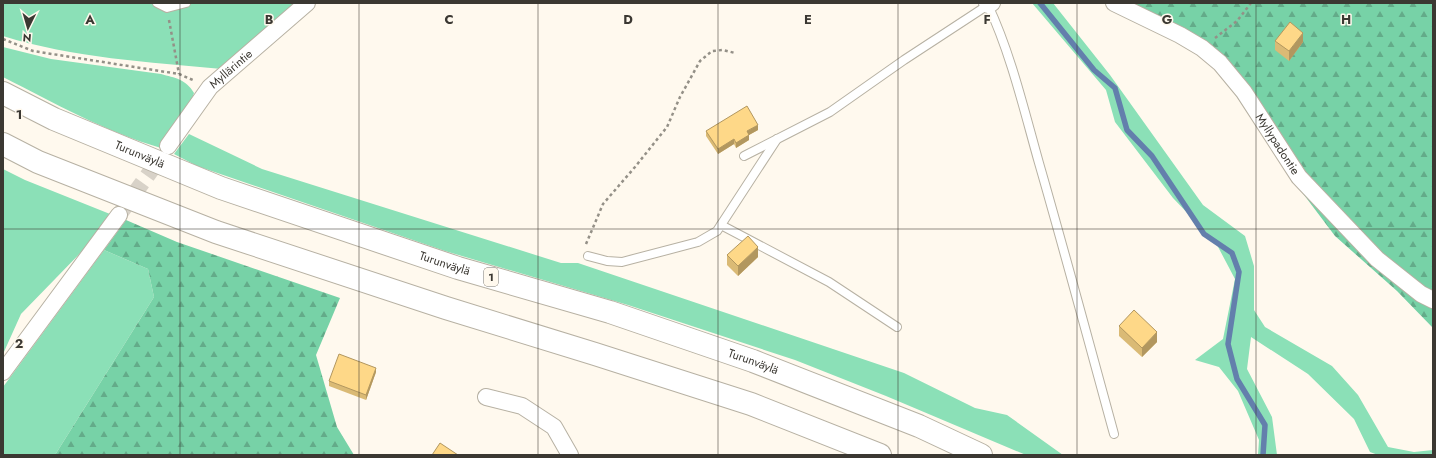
<svg xmlns="http://www.w3.org/2000/svg" width="1436" height="458" viewBox="0 0 1436 458" font-family="Jost,sans-serif">
<defs>
<pattern id="forest-firs" width="22" height="20" patternUnits="userSpaceOnUse"><rect width="22" height="20" fill="#77d2a7"/><path d="M5 1l3.5 6h-7zM16 11l3.5 6h-7z" fill="#63ab89"/></pattern>
</defs>
<rect width="100%" height="100%" fill="#fff9ee"/>
<g fill="#8be0b7">
<path d="M3 3H299L222 69C149 62 73 58 3 36Z"/>
<polygon points="1032,3 1053,3 1110,75 1203,205 1245,236 1254,266 1254,310 1265,327 1332,366 1358,395 1388,447 1414,452 1433,450 1433,455 1378,455 1370,452 1354,419 1308,374 1251,337 1247,369 1272,417 1277,455 1258,455 1259,440 1238,391 1219,367 1195,360 1223,339 1235,279 1216,243 1173,198 1115,122 1106,90"/>
<path d="M3 47 51 59 161 74C175 78 186 79 194 93L190 105 161 148C106 132 54 103 3 77Z"/>
<polygon points="189,134 262,169 561,263 578,263 904,373 975,408 1007,415 1063,455 1026,455 886,396 795,360 628,305 445,251 197,166 174,154"/>
<polygon points="3,169 25,180 110,214 91,242 21,314 3,354"/>
<polygon points="104,250 148,269 154,297 55,455 3,455 3,387"/>
</g>
<g fill="url(#forest-firs)">
<polygon points="1128,3 1433,3 1433,328 1397,291 1335,236 1289,175 1221,73 1194,47"/>
<polygon points="126,220 177,242 340,298 316,355 337,427 354,455 55,455 154,297 148,269 104,250"/>
</g>
<g fill="none" stroke-linecap="round" stroke-linejoin="round">
<polyline stroke="#637fac" stroke-width="5.5" points="1040,3 1094,70 1115,88 1127,130 1152,156 1204,234 1232,253 1239,272 1228,344 1237,379 1265,425 1263,455"/>
<polyline stroke="#d8d2c8" stroke-width="16" stroke-dasharray="16 8" stroke-linecap="butt" points="119,215 163,154"/>
<defs>
<g id="lane">
<polyline points="157,3 167,8 186,3"/>
<path d="M744 156 830 112 904 60 988 5C1011 54 1024 110 1039 163 1065 253 1089 343 1114 434"/>
<polyline points="721,225 829,282 897,327"/>
<polyline points="588,256 607,261 622,262 698,242 717,231 777,139"/>
</g>
<g id="street">
<polyline points="987,3 988,5 992,3"/>
<path id="s1" d="M1114 3 1180 35 1202 48 1220 63 1244 92 1299 177 1377 259 1421 294 1433 300"/>
<path id="s2" d="M168 146 210 87 307 3"/>
<polyline points="3,372 119,215"/>
<polyline points="486,397 522,406 554,427 570,455"/>
</g>
<g id="highway">
<path id="s3" d="M3 93 54 119 221 188 458 268 610 312 753 361 919 426 981 455"/>
<polyline points="3,144 38,162 216,232 446,308 595,354 751,404 880,455"/>
</g>
</defs>
<use href="#lane" stroke="#b7b1a3" stroke-width="10"/>
<use href="#street" stroke="#b7b1a3" stroke-width="18"/>
<use href="#highway" stroke="#b7b1a3" stroke-width="24"/>
<g stroke="#949087" stroke-width="2.5" stroke-dasharray="3 3" stroke-linecap="butt">
<polyline points="169,20 179,74"/>
<polyline points="1215,38 1237,21 1251,3"/>
<polyline points="3,39 33,51 179,74 195,81"/>
<polyline points="586,244 603,204 635,167 667,127 680,97 700,61 712,51 723,50 735,53"/>
</g>
<use href="#lane" stroke="#fff" stroke-width="8"/>
<use href="#street" stroke="#fff" stroke-width="16"/>
<use href="#highway" stroke="#fff" stroke-width="22"/>
</g>
<g fill="#daba75">
<polygon points="1275,41 1303,42 1289,61 1275,50"/>
<polygon points="758,130 749,135 749,140 736,148 734,144 718,154 706,136 706,131"/>
<polygon points="727,255 758,257 738,276 727,265"/>
<polygon points="1119,326 1157,342 1142,357 1119,336"/>
<polygon points="376,372 366,400 329,386 329,381"/>
</g>
<g fill="#b2975f">
<polygon points="1303,33 1303,42 1289,61 1289,51"/>
<polygon points="758,125 758,130 749,135 749,140 736,148 736,143 747,131"/>
<polygon points="734,139 734,144 718,154 718,149"/>
<polygon points="758,247 758,257 738,276 738,266"/>
<polygon points="1157,332 1157,342 1142,357 1142,348"/>
<polygon points="376,368 376,372 366,400 366,395"/>
</g>
<g fill="#fed888" stroke="#b2975f">
<polygon points="1290,22 1303,33 1289,51 1275,41"/>
<polygon points="747,106 758,125 747,131 749,135 736,143 734,139 718,149 706,131"/>
<polygon points="748,236 758,247 738,266 727,255"/>
<polygon points="1134,310 1157,332 1142,348 1119,326"/>
<polygon points="339,354 376,368 366,395 329,381"/>
<polygon points="440,443 458,455 432,455"/>
</g>
<path fill="none" stroke="#3b3832" stroke-width="1" stroke-opacity="0.55" d="M180 3V455M359 3V455M538 3V455M718 3V455M898 3V455M1077 3V455M1256 3V455M3 229H1433"/>
<g text-anchor="middle" stroke-width="3" stroke-linejoin="round" paint-order="stroke">
<rect fill="#fff9ee" stroke="#76726a" stroke-width="1" x="484" y="268" width="14" height="18" rx="3"/>
<g font-size="11" font-weight="bold" fill="#3b3832">
<text x="491" y="281">1</text>
</g>
<g font-size="12" fill="#3b3832" stroke="#fff9ee">
<text dy="4" stroke="none"><textPath href="#s2" startOffset="100">Myllärintie</textPath></text>
<text dy="4" stroke="none"><textPath href="#s1" startOffset="222">Myllypadontie</textPath></text>
<text dy="4" stroke="none"><textPath href="#s3" startOffset="150">Turunväylä</textPath></text>
<text dy="4" stroke="none"><textPath href="#s3" startOffset="474">Turunväylä</textPath></text>
<text dy="4" stroke="none"><textPath href="#s3" startOffset="798">Turunväylä</textPath></text>
</g>
</g>
<g font-size="13" text-anchor="middle" font-weight="bold" fill="#3b3832" stroke="#fff9ee" stroke-width="3" stroke-linejoin="round" paint-order="stroke">
<text x="90" y="24">A</text>
<text x="269" y="24">B</text>
<text x="449" y="24">C</text>
<text x="628" y="24">D</text>
<text x="808" y="24">E</text>
<text x="987" y="24">F</text>
<text x="1167" y="24">G</text>
<text x="1346" y="24">H</text>
<text x="19" y="119">1</text>
<text x="19" y="348">2</text>
</g>
<rect width="1436" height="458" fill="none" stroke="#3b3832" stroke-width="8"/>
<g transform="translate(28 28) rotate(185)" stroke="#fff9ee" stroke-width="3" paint-order="stroke">
<path d="M0-3L7 15L0 10L-7 15Z" fill="#3b3832"/>
<text y="-6" font-size="11" font-weight="bold" text-anchor="middle" fill="#3b3832">N</text>
</g>
</svg>
